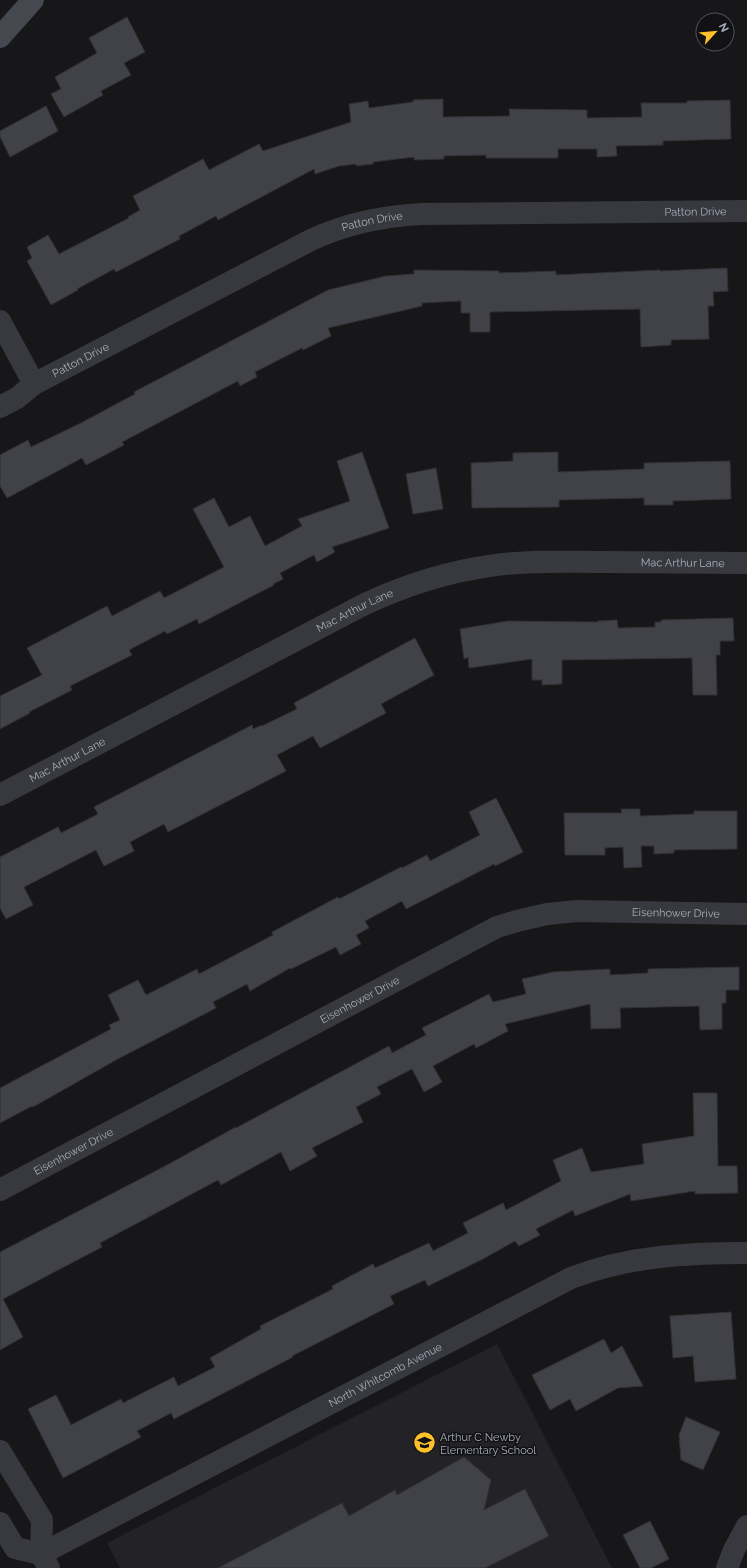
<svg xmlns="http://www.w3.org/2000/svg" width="747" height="1568" viewBox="0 0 747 1568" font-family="Raleway,sans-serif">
<rect width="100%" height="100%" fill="#17171a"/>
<polygon fill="#232327" points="497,1344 612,1568 120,1568 107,1543"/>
<g fill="#414247" stroke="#313136">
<polygon points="127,17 145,52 124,63 131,75 101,91 103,95 64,117 51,94 61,89 55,77 97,53 89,38"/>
<polygon points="443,99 443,117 510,116 509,109 587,110 587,118 642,117 641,103 687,103 687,101 730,100 731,139 663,141 663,145 616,146 617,156 597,157 597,149 558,149 558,158 486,158 486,155 444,156 444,159 414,160 414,157 373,162 373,164 356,166 356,164 339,166 315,174 314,169 218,220 216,216 179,236 180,239 116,272 114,269 77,289 78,290 51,305 27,261 32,258 27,247 48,235 59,254 129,218 128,217 140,210 133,196 203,159 209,170 259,144 263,151 351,122 349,104 368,101 369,108 413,102 413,100"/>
<polygon points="46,106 58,131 10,157 0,137 0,131"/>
<polygon points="727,268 728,291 713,292 714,306 708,306 709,339 671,340 671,345 641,347 640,309 490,312 490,332 470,332 470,313 461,313 461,301 422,303 422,306 328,328 331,336 303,350 302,348 255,372 257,377 240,386 238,381 122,442 124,445 86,465 82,458 7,498 0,486 0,455 28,440 31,447 79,424 135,394 134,392 328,290 386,276 414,274 414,270 499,271 499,273 556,271 556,275 660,270 660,271"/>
<polygon points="362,452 389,528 332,547 335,552 317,562 314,555 280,573 283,579 273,584 274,585 220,613 199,624 197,619 167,634 165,631 129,650 132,655 70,686 72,690 29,712 30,713 0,729 0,696 42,675 27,648 107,606 112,616 160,591 164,598 224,567 193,509 214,498 229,527 250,516 265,546 302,526 298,519 350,501 337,461"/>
<polygon points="558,452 558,472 644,469 644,463 730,461 731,499 673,501 673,505 644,505 644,498 559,500 559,507 472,508 471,463 513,461 513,453"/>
<polygon points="436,468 443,509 413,514 406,474"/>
<polygon points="733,618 734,641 720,641 720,655 716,655 717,695 693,695 692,658 562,660 562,684 542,685 542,680 532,680 532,659 469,668 468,657 464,659 460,629 508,621 598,622 598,621 617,620 618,628 655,627 655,622 661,622 661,620"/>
<polygon points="415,638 434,675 381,704 386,713 320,748 313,736 277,755 286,771 168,832 164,824 130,842 134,851 104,866 96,850 24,887 33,905 6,919 0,908 0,857 58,827 61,833 98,814 94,807 252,725 253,729 262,725 262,726 297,709 294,703"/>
<polygon points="496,798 523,852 495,866 494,864 406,909 402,901 365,921 369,928 356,935 361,944 340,955 336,947 291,969 290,968 250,991 247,984 213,1002 216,1008 116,1060 33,1107 32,1106 0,1123 0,1088 111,1029 109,1025 120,1020 108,995 138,980 146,995 197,969 199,974 273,935 272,932 338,897 339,899 401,867 402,868 427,855 430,861 480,835 469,812"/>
<polygon points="621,809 640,809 640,816 694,814 694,811 737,811 737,849 674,850 674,853 654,854 654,846 641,846 642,867 624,868 623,847 605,848 605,855 565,855 564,813 622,813"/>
<polygon points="739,967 739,990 726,990 726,1003 722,1003 722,1029 700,1030 699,1006 620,1008 621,1028 591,1029 590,1004 505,1024 508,1031 476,1048 474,1044 433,1066 442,1082 424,1092 412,1069 377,1087 381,1094 356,1107 363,1122 312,1148 317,1156 290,1171 281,1152 221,1185 218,1180 100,1243 102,1247 3,1299 23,1337 0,1350 0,1252 169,1164 236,1127 236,1128 389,1046 392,1053 426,1035 422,1028 489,994 493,1002 526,994 522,979 553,972 610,969 610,975 648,973 648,969"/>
<polygon points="693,1093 717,1093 718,1166 737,1166 738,1193 695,1194 695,1191 631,1201 630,1194 575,1216 573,1210 536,1229 540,1235 519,1246 515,1241 483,1259 428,1286 425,1280 390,1296 394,1304 292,1356 293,1357 174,1419 171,1413 137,1431 141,1437 63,1478 28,1409 56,1395 71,1425 121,1399 123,1403 174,1377 178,1386 215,1367 210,1358 261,1329 260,1326 333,1289 332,1286 373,1264 375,1268 429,1243 433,1251 468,1233 463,1223 503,1203 506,1210 561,1181 553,1160 582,1148 591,1172 644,1164 642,1144 694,1136"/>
<polygon points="731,1312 736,1379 695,1382 693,1356 673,1358 670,1316"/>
<polygon points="604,1339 611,1353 622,1346 643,1386 618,1388 576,1411 570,1399 550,1410 532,1375"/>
<polygon points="686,1417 720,1432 703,1470 681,1460 679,1435"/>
<polygon points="464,1457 491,1480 484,1510 525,1489 549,1536 485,1568 218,1568 342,1503 349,1516 395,1490 397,1495"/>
<polygon points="650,1521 669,1559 651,1568 640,1568 623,1535"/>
</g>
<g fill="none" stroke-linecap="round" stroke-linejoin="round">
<g stroke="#38393f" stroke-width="22">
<path id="s1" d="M0 321 34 384 311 240C347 223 383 216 422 214L747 211"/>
<polyline points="0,407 17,398 34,384"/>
<path id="s2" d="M0 795 363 605C405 585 450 571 496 565 532 560 569 562 605 562 652 562 700 563 747 563"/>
<path id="s3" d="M0 1190 497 927 517 921 547 914 577 911 747 914"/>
<polyline points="0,1451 42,1520 41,1554 49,1568"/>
<polyline points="0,1523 15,1548 41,1554"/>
<path id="s4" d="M41 1554 571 1278C628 1256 687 1253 747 1253"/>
<polyline points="727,1568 734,1550 747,1526"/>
</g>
<polyline stroke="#46484f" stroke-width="22" points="0,37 33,0"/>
</g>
<defs>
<symbol id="school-disc" viewBox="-11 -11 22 22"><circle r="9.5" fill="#ffc12a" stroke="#121215"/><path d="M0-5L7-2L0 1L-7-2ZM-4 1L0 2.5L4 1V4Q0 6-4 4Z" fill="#111"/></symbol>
</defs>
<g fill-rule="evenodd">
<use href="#school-disc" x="412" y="1430" width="25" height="25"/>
</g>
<g text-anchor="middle" stroke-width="3" stroke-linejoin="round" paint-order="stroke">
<g font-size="11" fill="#a8adbb" stroke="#121215">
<text dy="4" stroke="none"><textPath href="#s1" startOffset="772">Patton Drive</textPath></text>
<text dy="4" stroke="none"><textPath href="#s1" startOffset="448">Patton Drive</textPath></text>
<text dy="4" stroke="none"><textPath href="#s1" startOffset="124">Patton Drive</textPath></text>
<text dy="4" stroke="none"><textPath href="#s2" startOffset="736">Mac Arthur Lane</textPath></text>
<text dy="4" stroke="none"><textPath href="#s2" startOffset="400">Mac Arthur Lane</textPath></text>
<text dy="4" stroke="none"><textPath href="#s2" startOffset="76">Mac Arthur Lane</textPath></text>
<text dy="4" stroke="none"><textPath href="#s3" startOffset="743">Eisenhower Drive</textPath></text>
<text dy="4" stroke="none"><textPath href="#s3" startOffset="407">Eisenhower Drive</textPath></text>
<text dy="4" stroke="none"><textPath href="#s3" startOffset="83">Eisenhower Drive</textPath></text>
<text dy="4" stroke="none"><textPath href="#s4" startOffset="388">North Whitcomb Avenue</textPath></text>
</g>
<g font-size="11" fill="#a8adbb" stroke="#121215" text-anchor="start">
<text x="440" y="1441">Arthur C Newby<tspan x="440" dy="13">Elementary School</tspan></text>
</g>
</g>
<g transform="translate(715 32) rotate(63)"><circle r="19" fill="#121215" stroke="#4e5057"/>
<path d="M0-3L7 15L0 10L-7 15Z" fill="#ffc12a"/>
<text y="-6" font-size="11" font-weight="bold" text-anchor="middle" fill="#a8adbb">N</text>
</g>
</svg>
